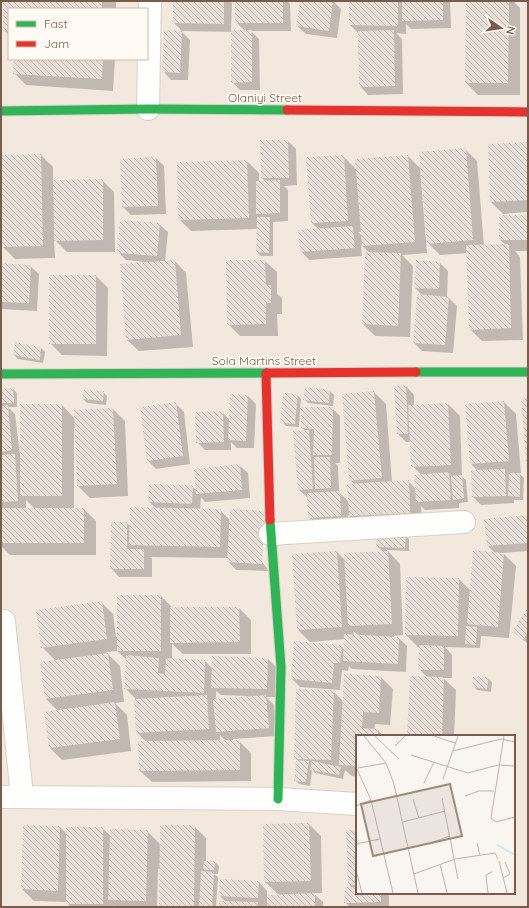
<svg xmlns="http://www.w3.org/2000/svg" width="529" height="908" viewBox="0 0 529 908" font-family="Quicksand,sans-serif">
<defs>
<pattern id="building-back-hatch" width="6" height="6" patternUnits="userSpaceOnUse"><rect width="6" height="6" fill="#e6ded7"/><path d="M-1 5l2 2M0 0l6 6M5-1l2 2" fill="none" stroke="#bfb7b1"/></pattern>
</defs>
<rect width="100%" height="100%" fill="#f9f5f0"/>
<path fill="#f2e8de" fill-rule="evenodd" d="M1 1H528V907H1ZM9 9H147V59H9ZM357 736H514V893H357Z"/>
<g fill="#0003" fill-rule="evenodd">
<polygon points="4,1 116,1 116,9 9,9 9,35 4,30"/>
<polygon points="174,1 230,1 232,3 231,31 245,31 236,22 236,1 287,1 290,4 291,31 251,31 259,39 260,90 240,90 232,82 232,32 182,31 174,23"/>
<polygon points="301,1 333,1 341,9 337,38 306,34 297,26"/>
<polygon points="350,1 450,1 451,28 411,29 406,24 406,34 396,33 402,39 403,94 368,95 360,86 358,33 350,25"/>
<polygon points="467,1 513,1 520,8 520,95 478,95 466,83"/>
<polygon points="165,31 182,32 190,40 188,80 171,80 163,71"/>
<polygon points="15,59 115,59 113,91 26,85 14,73"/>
<polygon points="261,141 288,141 296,149 297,185 284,186 288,190 288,221 273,222 273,256 261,256 257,252 258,229 191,231 179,219 247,161 259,173 259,182 265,182 262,178"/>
<polygon points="528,143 528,212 503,214 491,202"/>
<polygon points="465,149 477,161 484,246 506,245 500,240 528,216 528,251 515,251 520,257 523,340 482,341 470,329 468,253 440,255 428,243"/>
<polygon points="41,155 53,167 53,181 102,180 114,192 115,252 67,252 54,239 55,258 15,259 3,247"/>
<path d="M343 156 356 169 408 156 420 168 427 253 402 255 413 266 410 337 375 336 363 324 366 253H370L361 245 362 256 309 260 301 251 318 229 312 223 307 158ZM358 232H362V236Z"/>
<polygon points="156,158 164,166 166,214 131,215 123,207"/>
<polygon points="159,224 168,232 165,262 175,261 186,273 193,347 139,351 127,340 145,262 126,260 118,252"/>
<polygon points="265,261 277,272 277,294 282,298 282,314 277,314 278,336 240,336 228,324"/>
<polygon points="440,263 448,271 447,297 448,297 457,306 453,353 422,351 414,343 423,296 415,288"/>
<polygon points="1,264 30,266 39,274 37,311 1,309"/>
<polygon points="96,276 108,288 107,356 62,355 50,343"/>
<polygon points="16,343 41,348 45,352 43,363 18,359 14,355"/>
<polygon points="406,386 414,395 414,406 448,404 460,416 462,477 466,480 468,502 459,503 459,508 425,510 421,506 422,525 362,528 348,515 349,524 318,526 309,518 308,498 299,490 305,431 302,428 302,409 300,409 299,427 286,426 282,422 297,395 301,399 300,408 332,408 340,416 340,463 335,463 338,466 339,492 349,502 354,484 350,480 374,392 386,404 392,482 408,481 416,489 422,475 412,466 411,442 406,442 398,434"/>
<polygon points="305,388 330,391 334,395 333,406 308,403 304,399"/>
<path d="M13 389 17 393V407H8L15 414 20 455H21L62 405 75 419 113 409 125 421 128 496 90 498 78 486 76 428H74V509H84L96 521V555H10L1 546V390ZM26 500 35 509H26Z"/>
<polygon points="103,392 107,396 106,405 87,403 83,399"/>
<polygon points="248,396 256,404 254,448 237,448 231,442 231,450 205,450 197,442 222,412 230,420"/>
<polygon points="504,402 516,414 521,473 519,473 524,478 523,500 514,500 514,503 481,505 473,497 478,471 471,464"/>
<polygon points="175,403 184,412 190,464 156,469 148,461"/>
<polygon points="239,465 248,473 250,498 205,502 201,497 200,509 220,510 230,520 269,571 236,570 228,561 228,558 150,557 152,559 152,577 119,577 111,568 127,523 131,527 156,508 149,502 192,486 197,491"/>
<polygon points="528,516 528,551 503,553 516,566 509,638 481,636 480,648 445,647 452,655 452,678 443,678 456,690 454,736 408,736 428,678 419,669 420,647 418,647 406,635 459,579 471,591 495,553 488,546"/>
<path d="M405 535 409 539V551L387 550 400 564 403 635 394 636V637L399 638 407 646 406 672 352 669 349 666 348 671 342 670 340 690 300 687 292 679 341 646 344 649 345 639 310 642 298 630 337 552 345 560 383 552 377 546ZM353 631 359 636 354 635Z"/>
<path d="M161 596 173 608H239L251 620V654H183L172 644V659L205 661 213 669 268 659 276 667 275 697H266L274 705 276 736 233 739V741H239L251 753V781L152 782 140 771 146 742 137 732 135 698 125 688 127 660 117 651 106 652 120 666 124 702 115 703 127 715 131 751 62 760 50 748 45 713 58 711 46 699 41 663 56 661 42 647 101 602 113 614 116 637H118ZM216 691 221 695 247 696V698L216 700ZM220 735 226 741H220Z"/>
<polygon points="528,609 528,642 527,643 513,632"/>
<polygon points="381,677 393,689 390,725 375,724 374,730 378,730 383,736 357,736 357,777 352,776 345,770 343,779 315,773 312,770 310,786 299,784 295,780 297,760 295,758 333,691 344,702"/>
<polygon points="488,678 492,682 491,692 477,690 473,686"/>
<polygon points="309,824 321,836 322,893 313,893 323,902 323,907 268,907 260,906 261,907 220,907 226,902 220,896 259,882 267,891 267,896 279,895 265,882 264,825"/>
<polygon points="24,826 60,827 67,834 102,828 111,836 147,831 161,845 194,826 206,838 206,862 215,862 219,866 218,874 214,874 218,877 216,907 160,907 160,869 158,869 157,907 116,907 114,905 115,907 70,907 67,902 34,901 22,889"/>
<polygon points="357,831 357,893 386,893 389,896 389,907 350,907 345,902 352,888 349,884"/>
<polygon points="1,906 15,907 1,907"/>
</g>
<g fill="url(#building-back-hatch)">
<polygon points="3,1 102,1 102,9 9,9 9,31 3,31"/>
<polygon points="173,1 224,1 224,24 173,23"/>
<rect x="235" y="1" width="48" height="22"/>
<polygon points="300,1 333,1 329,31 296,26"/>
<polygon points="349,1 398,1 398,26 349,25"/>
<polygon points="402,1 443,1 443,20 402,21"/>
<polygon points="466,1 509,1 508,83 465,83"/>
<polygon points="164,30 182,31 180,73 162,72"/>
<polygon points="231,30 252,30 252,82 231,83"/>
<polygon points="394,30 395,86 359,87 358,31"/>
<polygon points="14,59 103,59 102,79 13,74"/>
<polygon points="260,140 288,140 289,178 261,178"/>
<polygon points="528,142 528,200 490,202 488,144"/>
<polygon points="466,148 473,240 427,244 419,152"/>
<polygon points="41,154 43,246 2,247 1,155"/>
<polygon points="344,155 348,221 311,223 306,157"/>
<polygon points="408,155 415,242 362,246 355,159"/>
<polygon points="156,157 158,206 122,207 120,159"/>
<polygon points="247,160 249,218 178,220 177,162"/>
<polygon points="103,179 103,240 54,241 53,180"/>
<polygon points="280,180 280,213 256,214 256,181"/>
<rect x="499" y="215" width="29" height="25"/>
<polygon points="257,217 270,217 269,253 256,252"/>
<polygon points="120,220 160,223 157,256 117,253"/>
<polygon points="353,226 355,248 300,252 298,230"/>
<polygon points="509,244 511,328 469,330 466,245"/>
<polygon points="365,252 401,253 398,326 362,324"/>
<polygon points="175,260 181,335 126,340 120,264"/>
<polygon points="226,260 265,260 266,285 271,285 271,303 266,303 266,324 227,325"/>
<polygon points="416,260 440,262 439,289 414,288"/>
<polygon points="1,263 31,265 29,303 1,302"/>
<rect x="49" y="275" width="47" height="69"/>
<polygon points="417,294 449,297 445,345 413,343"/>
<polygon points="15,342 41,347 40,360 13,355"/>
<polygon points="406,385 408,434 397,434 394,386"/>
<polygon points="305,387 330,390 329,403 303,400"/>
<polygon points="13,388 14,403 1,403 1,389"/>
<polygon points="83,390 104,391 103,401 82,399"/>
<polygon points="374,391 382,478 349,481 342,394"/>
<polygon points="283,393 298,394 295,424 280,423"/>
<polygon points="230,394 248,395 246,441 228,440"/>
<polygon points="528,398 528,470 527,470 521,399"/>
<polygon points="504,401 509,461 470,464 465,404"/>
<polygon points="176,402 183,456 147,461 140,407"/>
<polygon points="448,403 451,465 411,467 408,405"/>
<rect x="20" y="404" width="42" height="92"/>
<polygon points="8,405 12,450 1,452 1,406"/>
<polygon points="301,407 333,407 332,455 313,455 314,429 301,428"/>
<polygon points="113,408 117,484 77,486 74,410"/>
<polygon points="223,411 224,442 196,443 195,412"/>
<polygon points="309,430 313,489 298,490 293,431"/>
<polygon points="15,454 18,501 1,502 1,455"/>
<polygon points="314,457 330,457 331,488 315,489"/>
<polygon points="240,464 242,490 196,494 194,469"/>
<polygon points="505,469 506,496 472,497 471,470"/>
<polygon points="449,472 451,500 416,502 414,475"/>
<polygon points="509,473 520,473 520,497 508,496"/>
<polygon points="462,475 464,498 453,500 451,476"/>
<polygon points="409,480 410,513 349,516 347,484"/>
<polygon points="149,484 193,485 192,504 148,502"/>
<polygon points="340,491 341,516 308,518 307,493"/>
<polygon points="130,507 221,509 220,547 129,545"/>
<rect x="1" y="508" width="83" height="35"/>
<polygon points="230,509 265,511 262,564 227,562"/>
<polygon points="528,515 528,543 487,546 484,519"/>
<polygon points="111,522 127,522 127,549 144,549 144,569 110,569"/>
<polygon points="377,533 406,534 405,548 376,547"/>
<polygon points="473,550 504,553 498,627 467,624"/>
<polygon points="337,551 342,627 297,630 292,554"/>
<polygon points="388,551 392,624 348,626 344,553"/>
<polygon points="406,577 459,578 458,636 405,635"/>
<rect x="117" y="595" width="44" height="56"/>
<polygon points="102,601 107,639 41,648 36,610"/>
<polygon points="170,607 239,607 240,642 170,643"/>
<polygon points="528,607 528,632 523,640 512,632"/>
<polygon points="466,626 477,627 476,645 465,644"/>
<polygon points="344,634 399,637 398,664 343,661"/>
<polygon points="294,641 342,645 340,663 334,663 332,683 291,679"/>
<polygon points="419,645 444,646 444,670 418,670"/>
<polygon points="108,653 113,690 45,699 40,662"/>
<polygon points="126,655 159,658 158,673 165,674 166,658 205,660 204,693 124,689"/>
<polygon points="212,656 268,658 267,689 211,688"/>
<polygon points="344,674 381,676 379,713 363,712 362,728 378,729 378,736 357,736 357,766 339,765"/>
<polygon points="410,676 444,677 442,736 407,736"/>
<polygon points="473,676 489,677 487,689 472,687"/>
<polygon points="296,689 334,690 331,760 294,759"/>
<polygon points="207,695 209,729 136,733 134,699"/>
<polygon points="266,695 269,728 216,732 213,699"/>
<polygon points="115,702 120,739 49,748 44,712"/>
<polygon points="240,740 240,770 139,771 138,741"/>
<polygon points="296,760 309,761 306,782 294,781"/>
<polygon points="312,761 341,767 339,775 310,770"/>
<polygon points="309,823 311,881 264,882 263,824"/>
<polygon points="23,825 60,826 58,891 21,889"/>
<polygon points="160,825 195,825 194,907 159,907"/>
<rect x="66" y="827" width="37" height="77"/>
<polygon points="110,829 148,830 146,901 108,900"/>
<polygon points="346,830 357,830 357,885 348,885"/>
<polygon points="204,861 215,861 214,870 203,870"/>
<polygon points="201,871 214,872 212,907 199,907"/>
<polygon points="220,879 259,881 258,898 219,896"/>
<polygon points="345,887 357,887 357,893 381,893 381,902 344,903"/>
<polygon points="315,893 315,907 267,907 267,895"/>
<polygon points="219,901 258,902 257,907 219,907"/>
</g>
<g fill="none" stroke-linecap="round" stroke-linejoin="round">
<defs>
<g id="street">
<polyline points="148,109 150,1"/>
<polyline points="270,534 464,522"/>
<polyline points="4,621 22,796"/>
<polyline points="1,797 278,799 357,804"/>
</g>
<g id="fast">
<polyline points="1,111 148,109 287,110"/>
<polyline points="416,372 528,372"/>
<polyline points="1,374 267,373"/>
<polyline points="270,520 281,667 278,799"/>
</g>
<g id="jam">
<polyline points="287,110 528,112"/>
<polyline points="266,373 270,520"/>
<polyline points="267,373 416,372"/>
</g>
</defs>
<use href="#street" stroke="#d7d1cb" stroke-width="24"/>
<use href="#fast" stroke="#d9d2cb" stroke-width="11"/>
<use href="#jam" stroke="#d9d2cb" stroke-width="11"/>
<use href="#street" stroke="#fefefd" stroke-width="22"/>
<use href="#fast" stroke="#30b455" stroke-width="9"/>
<use href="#jam" stroke="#e5322d" stroke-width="9"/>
</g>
<g text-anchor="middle" stroke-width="3.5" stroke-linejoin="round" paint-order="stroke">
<g font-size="12" fill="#7a5c4d" stroke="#fffaf3">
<text x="265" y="102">Olaniyi Street</text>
<text x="264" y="365">Sola Martins Street</text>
</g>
</g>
<g transform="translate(356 735)">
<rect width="159" height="159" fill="#f9f5f0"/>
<path fill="none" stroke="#d0e8ea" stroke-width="2" d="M141 110 159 120"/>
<path fill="none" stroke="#c2b3aa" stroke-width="1" d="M8 1 30 28 38 49 62 158M19 1 43 24M78 1 99 8M148 1 135 83 140 87 159 82M39 11 49 1M97 16 145 4 159 7M55 20 112 38 142 30 159 31M0 32 15 65 37 158M2 33 30 28M87 44 102 1M68 48 78 27M109 61 123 56H138M86 63 102 144M57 64 63 83M0 71 15 65M47 87 89 76M77 107 94 101M121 108 124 120M0 109 24 104M143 126 151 158M84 129 91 158M0 135 6 158M58 139 99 124 139 118 142 124M147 143 154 139 149 127M132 158 130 140 136 137"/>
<path fill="#9f8a7d" fill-opacity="0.15" stroke="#9f8a7d" stroke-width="2" d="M94 49 106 101 17 121 5 69Z"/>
<rect width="159" height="159" fill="none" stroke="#7a5c4d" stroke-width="2"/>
</g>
<rect width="529" height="908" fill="none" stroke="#7a5c4d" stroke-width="4"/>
<rect x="8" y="8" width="140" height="52" fill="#fffaf3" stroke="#cabbb1"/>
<rect x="16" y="21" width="20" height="6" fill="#30b455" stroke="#cabbb1"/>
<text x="44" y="28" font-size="12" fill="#7a5c4d">Fast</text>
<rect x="16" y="41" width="20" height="6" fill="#e5322d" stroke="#cabbb1"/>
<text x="44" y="48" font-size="12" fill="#7a5c4d">Jam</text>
<g transform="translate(501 28) rotate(103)" stroke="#fffaf3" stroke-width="3" paint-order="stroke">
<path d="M0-3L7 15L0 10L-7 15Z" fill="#7a5c4d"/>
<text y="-6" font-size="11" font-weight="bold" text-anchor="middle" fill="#7a5c4d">N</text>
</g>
</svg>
